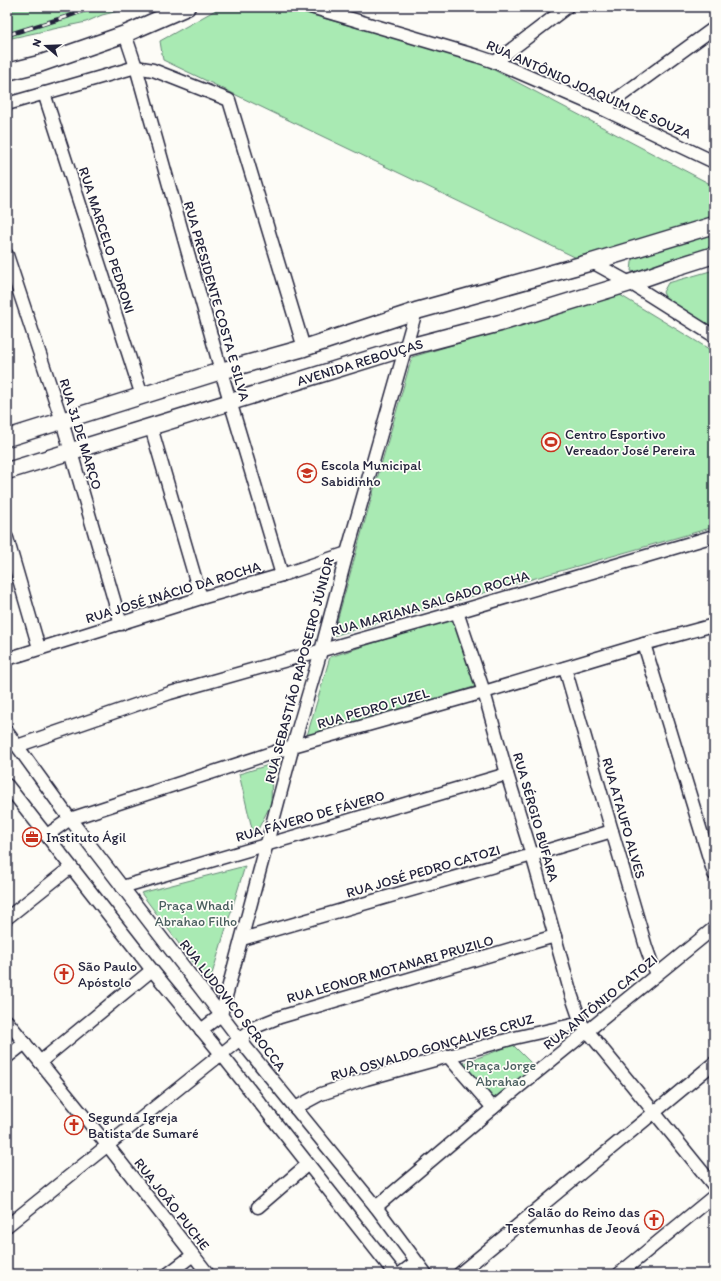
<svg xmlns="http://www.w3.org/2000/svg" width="721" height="1281" viewBox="0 0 721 1281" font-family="Itim,sans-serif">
<rect width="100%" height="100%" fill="#fdfcf7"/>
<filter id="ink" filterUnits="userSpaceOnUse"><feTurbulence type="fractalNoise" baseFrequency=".025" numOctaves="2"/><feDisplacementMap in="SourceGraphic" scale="8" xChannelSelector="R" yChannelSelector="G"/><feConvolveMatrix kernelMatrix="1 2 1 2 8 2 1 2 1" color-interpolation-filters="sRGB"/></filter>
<g filter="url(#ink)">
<g fill="#a9eab3" stroke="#668677">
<polygon points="7,7 132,7 119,11 102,15 86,22 7,39"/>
<polygon points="221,7 284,7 479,62 714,186 714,222 583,261 163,60 160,41"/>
<polygon points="714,233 714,250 640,273 631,271 632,262 635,256"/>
<polygon points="714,270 714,328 666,299 663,292 668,283"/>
<polygon points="620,295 714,352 714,527 333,636 360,538 412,357"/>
<polygon points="454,617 480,685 306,739 330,657"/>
<polygon points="272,764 271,804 254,837 239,774"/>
<polygon points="245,866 209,984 141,893"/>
<polygon points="513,1045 538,1070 497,1104 461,1064"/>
</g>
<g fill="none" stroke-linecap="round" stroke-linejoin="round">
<defs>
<g id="minor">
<polyline points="311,7 477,56 495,62 603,109 714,162"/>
<polyline points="125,34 136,67 221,371 282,575"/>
<polyline points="495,62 567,7"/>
<polyline points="44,93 142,396"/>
<polyline points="7,104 136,67 153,70 229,100 304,348"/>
<polyline points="603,109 714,28"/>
<polyline points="7,255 62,421 121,624"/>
<polyline points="592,262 630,283 714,336"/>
<polyline points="151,427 201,598"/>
<polyline points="7,538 39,648"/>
<polyline points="457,612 484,692 507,774 532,855 571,994 581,1023 654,1112 714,1186"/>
<polyline points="644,644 714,874"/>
<polyline points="7,659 201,598 282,575 347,553"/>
<polyline points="565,668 612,831 646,947 656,975"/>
<polyline points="7,732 70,819 221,1015 240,1040 376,1207 426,1274"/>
<polyline points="17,746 170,693 457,612 714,536"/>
<polyline points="7,785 152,970 222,1055 395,1274"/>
<polyline points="47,835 70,819 293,746 484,692 644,644 714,625"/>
<polyline points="122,887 507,774"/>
<polyline points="7,918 71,867"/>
<polyline points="242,939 532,855 612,831"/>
<polyline points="7,1021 108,1146 208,1274"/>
<polyline points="201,1030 221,1015 293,746 321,651 347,553 416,311"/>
<polyline points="448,1056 493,1108"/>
<polyline points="7,1057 25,1043"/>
<polyline points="40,1062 152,970"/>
<polyline points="295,1108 321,1094 366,1079 514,1038 581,1023"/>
<polyline points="258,1207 308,1164"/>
<polyline points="376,1207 493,1108 714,928"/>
<polyline points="7,1226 255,1027 280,1017 555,936"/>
<polyline points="168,1274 193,1255"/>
<polyline points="400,1274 416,1262"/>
<polyline points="459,1274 714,1063"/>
<polyline points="619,1274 714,1196"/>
</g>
<g id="major">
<polyline points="7,72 39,64 125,34 187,7"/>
<polyline points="7,438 221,371 304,348 416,311 592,262 714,225"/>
<polyline points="7,471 405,348 500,323 630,283 673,268 714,255"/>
</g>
</defs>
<use href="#minor" stroke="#22223b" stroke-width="15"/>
<use href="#major" stroke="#22223b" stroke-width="19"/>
<use href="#minor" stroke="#fdfcf7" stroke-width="12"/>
<use href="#major" stroke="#fdfcf7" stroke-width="16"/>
<defs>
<polyline id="rail" points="7,35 69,16 94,7"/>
</defs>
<use href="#rail" stroke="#22223b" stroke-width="4.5"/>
<use href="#rail" stroke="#fdfcf7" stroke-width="3" stroke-dasharray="9" stroke-linecap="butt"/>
</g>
</g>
<defs>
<symbol id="stadium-ring" viewBox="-11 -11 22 22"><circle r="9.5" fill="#fdfcf7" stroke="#c8321e" stroke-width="1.5"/><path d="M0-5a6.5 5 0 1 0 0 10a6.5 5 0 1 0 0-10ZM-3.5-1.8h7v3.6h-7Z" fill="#c8321e"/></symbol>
<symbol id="school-ring" viewBox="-11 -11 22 22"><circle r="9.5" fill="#fdfcf7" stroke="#c8321e" stroke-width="1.5"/><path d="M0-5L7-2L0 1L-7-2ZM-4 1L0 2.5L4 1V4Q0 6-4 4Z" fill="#c8321e"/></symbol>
<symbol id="office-ring" viewBox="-11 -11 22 22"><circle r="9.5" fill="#fdfcf7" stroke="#c8321e" stroke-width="1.5"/><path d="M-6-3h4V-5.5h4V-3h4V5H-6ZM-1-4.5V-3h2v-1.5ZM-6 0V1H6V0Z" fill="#c8321e"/></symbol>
<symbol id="church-ring" viewBox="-11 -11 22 22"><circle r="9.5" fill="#fdfcf7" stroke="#c8321e" stroke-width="1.5"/><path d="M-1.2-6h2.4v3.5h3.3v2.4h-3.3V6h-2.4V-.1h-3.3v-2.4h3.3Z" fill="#c8321e"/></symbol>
</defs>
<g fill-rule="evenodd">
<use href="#stadium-ring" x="540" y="431" width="22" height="22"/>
<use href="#school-ring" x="296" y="462" width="22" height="22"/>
<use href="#office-ring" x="21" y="826" width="22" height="22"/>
<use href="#church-ring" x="53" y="963" width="22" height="22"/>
<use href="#church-ring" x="63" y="1114" width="22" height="22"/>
<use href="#church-ring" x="643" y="1209" width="22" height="22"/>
</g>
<g text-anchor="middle" stroke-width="3.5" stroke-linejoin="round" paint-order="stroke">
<g font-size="14" fill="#22223b" stroke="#fdfcf7">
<text transform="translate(589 89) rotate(24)" y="5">RUA ANTÔNIO JOAQUIM DE SOUZA</text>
<text transform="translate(107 240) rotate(72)" y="5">RUA MARCELO PEDRONI</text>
<text transform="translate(217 301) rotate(74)" y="5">RUA PRESIDENTE COSTA E SILVA</text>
<text transform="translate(360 362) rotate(-17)" y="5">AVENIDA REBOUÇAS</text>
<text transform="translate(81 434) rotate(73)" y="5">RUA 31 DE MARÇO</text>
<text transform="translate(173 592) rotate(-17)" y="5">RUA JOSÉ INÁCIO DA ROCHA</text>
<text transform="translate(430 603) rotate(-16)" y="5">RUA MARIANA SALGADO ROCHA</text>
<text transform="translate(299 670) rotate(-75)" y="5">RUA SEBASTIÃO RAPOSEIRO JÚNIOR</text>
<text transform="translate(373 708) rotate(-16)" y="5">RUA PEDRO FUZEL</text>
<text transform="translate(310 816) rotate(-16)" y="5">RUA FÁVERO DE FÁVERO</text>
<text transform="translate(536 817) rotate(74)" y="5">RUA SÉRGIO BUFARA</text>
<text transform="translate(624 818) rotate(74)" y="5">RUA ATAUFO ALVES</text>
<text transform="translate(423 871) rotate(-16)" y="5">RUA JOSÉ PEDRO CATOZI</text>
<text transform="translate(390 969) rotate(-16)" y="5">RUA LEONOR MOTANARI PRUZILO</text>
<text transform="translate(600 1002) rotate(-39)" y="5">RUA ANTÔNIO CATOZI</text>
<text transform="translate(233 1005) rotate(52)" y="5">RUA LUDOVICO SCROCCA</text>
<text transform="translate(432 1047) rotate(-16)" y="5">RUA OSVALDO GONÇALVES CRUZ</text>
<text transform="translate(172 1204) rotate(52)" y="5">RUA JOÃO PUCHE</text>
</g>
<g font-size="14" fill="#22223b" stroke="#fdfcf7" text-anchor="start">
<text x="565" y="439">Centro Esportivo<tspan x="565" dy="16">Vereador José Pereira</tspan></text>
<text x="321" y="470">Escola Municipal<tspan x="321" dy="16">Sabidinho</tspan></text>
<text x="46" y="842">Instituto Ágil</text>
<text x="78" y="971">São Paulo<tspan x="78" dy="16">Apóstolo</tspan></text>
<text x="88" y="1122">Segunda Igreja<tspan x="88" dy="16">Batista de Sumaré</tspan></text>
<text x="640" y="1217" text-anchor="end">Salão do Reino das<tspan x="640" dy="16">Testemunhas de Jeová</tspan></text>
</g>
<g font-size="14" fill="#4a5e5f" stroke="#fdfcf7">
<text x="196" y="910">Praça Whadi<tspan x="196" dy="16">Abrahao Filho</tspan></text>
<text x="501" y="1070">Praça Jorge<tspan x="501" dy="16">Abrahao</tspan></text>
</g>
</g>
<rect width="721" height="1281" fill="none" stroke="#fdfcf7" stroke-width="24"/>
<rect x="12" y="12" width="697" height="1257" fill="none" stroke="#22223b" stroke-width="1.5" filter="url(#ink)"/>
<g transform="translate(46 46) rotate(289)" stroke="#fdfcf7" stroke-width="3" paint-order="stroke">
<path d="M0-3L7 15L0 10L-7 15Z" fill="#22223b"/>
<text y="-6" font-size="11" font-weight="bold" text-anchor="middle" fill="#22223b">N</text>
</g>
</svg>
